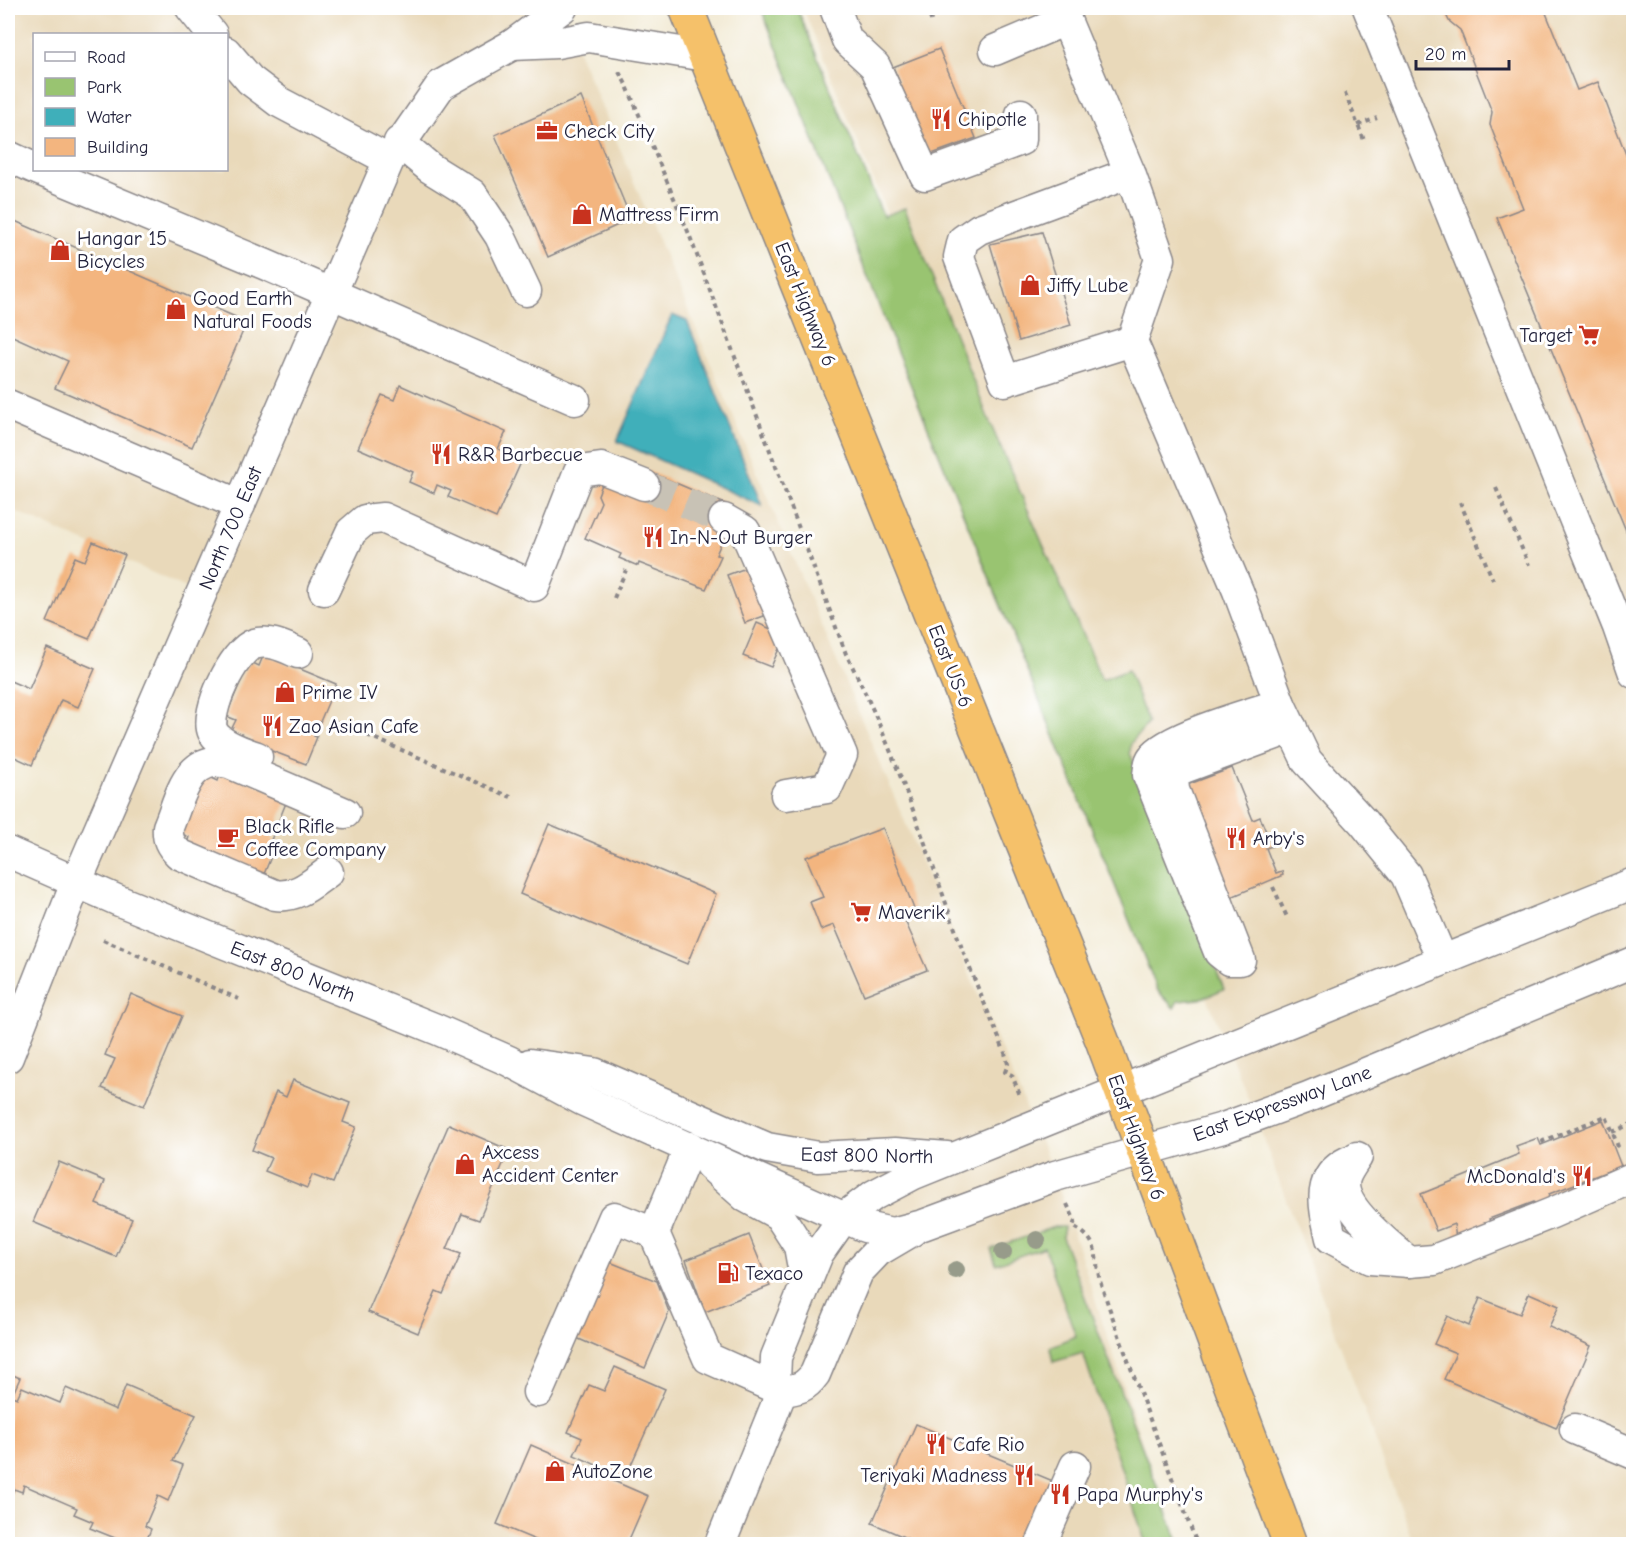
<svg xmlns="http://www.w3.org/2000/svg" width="1641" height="1552" viewBox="0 0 1641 1552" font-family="'Comic Neue',sans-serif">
<rect width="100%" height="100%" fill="#fff"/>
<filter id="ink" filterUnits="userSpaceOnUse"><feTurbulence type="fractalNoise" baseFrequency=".0167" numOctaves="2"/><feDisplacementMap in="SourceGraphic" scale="12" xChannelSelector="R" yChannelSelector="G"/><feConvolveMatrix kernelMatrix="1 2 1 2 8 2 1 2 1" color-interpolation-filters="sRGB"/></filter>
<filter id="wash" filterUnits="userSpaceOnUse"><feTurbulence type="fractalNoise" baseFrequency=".008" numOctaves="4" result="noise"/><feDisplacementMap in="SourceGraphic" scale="24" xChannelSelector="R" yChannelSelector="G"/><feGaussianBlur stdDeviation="1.35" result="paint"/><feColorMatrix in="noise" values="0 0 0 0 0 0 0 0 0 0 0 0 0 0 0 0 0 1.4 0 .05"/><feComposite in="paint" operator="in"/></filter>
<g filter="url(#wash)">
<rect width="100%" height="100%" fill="#f2ead4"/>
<g fill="#e9d9ba" fill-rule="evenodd">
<path d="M8 8H560L1055 1176 1175 1544H8V1051L202 595 8 508ZM34 34H226V170H34Z"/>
<polygon points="803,8 1633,8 1633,1544 1414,1544 1249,1100"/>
</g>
<g fill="#99c471" stroke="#5e7356" stroke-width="1.5">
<polygon points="761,8 797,8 883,216 905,208 990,423 1102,680 1128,670 1148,723 1131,743 1130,753 1224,989 1200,999 1178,1001 1174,1008 1158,991 898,354"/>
<polygon points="1054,1227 1064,1227 1062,1237 1179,1544 1146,1544 1083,1353 1053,1362 1050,1347 1076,1336 1044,1247 996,1264 991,1249"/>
</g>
<polygon fill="#3fafba" stroke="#30687a" stroke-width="1.5" points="672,315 687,321 762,506 617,441"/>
<g id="blocks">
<g fill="#f3b57f">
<polygon points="1443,8 1544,8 1577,90 1598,82 1630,165 1634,163 1634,550 1497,218 1523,208 1490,125 1492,112 1460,30 1449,21"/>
<polygon points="939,49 976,138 929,155 893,84 899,81 893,67"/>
<polygon points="581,97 631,219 548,257 495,135"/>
<polygon points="8,218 247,322 192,447 55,388 68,361 8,334"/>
<polygon points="1042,232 1071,325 1019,341 990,244"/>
<polygon points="400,385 506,432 498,449 522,460 496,518 448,497 451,491 437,485 434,493 409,482 413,472 358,448 382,395 394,400"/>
<polygon points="650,472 730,506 717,535 723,538 716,555 721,556 706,589 639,563 638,566 619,558 621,554 585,538 601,502 598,495 604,479"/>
<polygon points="93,542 125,555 89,639 47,622 75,557 85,561"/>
<polygon points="754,565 772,613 745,623 727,575"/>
<polygon points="757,623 785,635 771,667 743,656"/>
<polygon points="47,648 95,669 78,707 61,700 32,765 10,755 13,749 8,747 8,680 29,689"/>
<polygon points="264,654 336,684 314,736 317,737 306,764 251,743 253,739 231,730 236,720 226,716 249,661 259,666"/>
<polygon points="1232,768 1253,820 1260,817 1272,846 1266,848 1276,873 1282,871 1283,875 1229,898 1187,785"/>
<polygon points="222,770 288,798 271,840 277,842 262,879 187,844 189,837 179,833 203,774 218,781"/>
<polygon points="549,824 716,894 687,964 520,894"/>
<polygon points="883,828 914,909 902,914 927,970 864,995 834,925 821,930 810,902 823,897 806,857"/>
<polygon points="131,994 182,1016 144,1106 102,1088 115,1059 105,1055"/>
<polygon points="293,1080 350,1103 343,1122 356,1127 333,1183 312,1175 307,1188 265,1171 271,1158 252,1150 276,1092 286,1097"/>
<polygon points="1603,1120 1621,1166 1549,1194 1555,1208 1539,1214 1534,1202 1489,1219 1493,1230 1456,1239 1454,1224 1436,1231 1421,1194 1519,1154 1516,1146 1538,1138 1541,1145"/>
<polygon points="449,1124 509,1150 479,1220 462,1214 447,1249 461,1254 443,1294 436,1291 418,1333 368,1312"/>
<polygon points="59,1162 105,1181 96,1204 132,1219 116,1257 33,1222"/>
<polygon points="749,1235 770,1286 705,1312 686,1260"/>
<polygon points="605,1260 657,1281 669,1312 645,1368 572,1336"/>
<polygon points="1529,1293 1559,1306 1549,1327 1591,1346 1556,1428 1444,1379 1456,1353 1434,1344 1447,1316 1469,1326 1480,1298 1520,1314"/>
<polygon points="615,1367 665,1389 625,1478 574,1455 582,1438 568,1432 589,1385 604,1391"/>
<polygon points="8,1373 20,1378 12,1396 17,1398 22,1387 60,1403 66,1388 116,1410 126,1385 196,1415 173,1461 183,1465 168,1501 158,1496 145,1526 151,1529 145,1544 130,1544 90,1528 93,1522 74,1514 77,1508 24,1485 22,1492 14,1489 12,1494 8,1492"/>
<polygon points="916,1424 1060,1484 1038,1544 910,1544 911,1540 872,1523"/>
<polygon points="531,1445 648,1496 627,1544 545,1544 497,1524"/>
</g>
</g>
</g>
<g filter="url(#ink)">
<use href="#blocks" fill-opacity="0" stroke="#8a8688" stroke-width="1.5"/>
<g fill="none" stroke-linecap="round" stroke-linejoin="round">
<polyline stroke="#c8c2b5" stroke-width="30" stroke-dasharray="30 15" stroke-linecap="butt" points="644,485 724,519"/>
<defs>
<g id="minor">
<polyline points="191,8 212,34"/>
<polyline points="835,8 847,40 875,66 925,175 1021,140 1021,114"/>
<polyline points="1061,8 1130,173 1160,259 1132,341 1238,591 1280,704 1307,761 1363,822 1406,875 1442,959"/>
<polyline points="1368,8 1618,627 1634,673"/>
<polyline points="512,45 557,43 589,37 705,56"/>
<polyline points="995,50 1066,20"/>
<polyline points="226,52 250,80 279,102 389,160"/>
<polyline points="399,142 430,168 472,194 500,236 526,291"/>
<polyline points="8,156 34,168"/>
<polyline points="39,170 264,264 575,400"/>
<polyline points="1130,173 979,229 963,240 959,257 1005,381 1132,341"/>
<polyline points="8,405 240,505"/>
<polyline points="724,519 745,531 842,755 827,788 786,795"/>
<polyline points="324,590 351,532 365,520 383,518 534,586 579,471 601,468 644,485"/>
<path d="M1280 704C1255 712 1166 737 1153 757 1149 761 1149 769 1148 775L1219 952 1229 960H1240L1174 790 1173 778 1181 769 1292 728"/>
<path d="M257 757C243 752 221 746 213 732 204 713 234 650 254 644 269 639 284 647 298 653"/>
<polyline points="8,852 117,900 436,1029 509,1061 582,1100 865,1227 892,1233 923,1225 1055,1176 1223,1128 1308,1097 1634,962"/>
<path d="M328 872C311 884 297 898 275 895L179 854C170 845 167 839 168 827 181 796 187 754 229 763L345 813"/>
<polyline points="8,1057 76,883 389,160 441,85 512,45 562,8"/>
<polyline points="530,1064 594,1073 767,1148 818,1157 895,1153 947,1157"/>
<polyline points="690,1147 654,1233 708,1358 782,1391"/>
<path d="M1357 1157C1353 1163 1347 1171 1345 1178 1337 1206 1390 1246 1409 1262L1434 1260 1552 1213 1634 1177"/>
<path d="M1349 1161C1315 1177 1324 1207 1331 1238L1370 1259 1409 1262"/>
<polyline points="710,1165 746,1197 779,1215 799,1246 806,1284"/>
<polyline points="782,1391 775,1381 776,1357 818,1254 844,1217 874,1195 914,1174 1634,883"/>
<path d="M782 1391C798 1389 805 1388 815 1374L858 1272 878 1251 912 1231"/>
<polyline points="538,1392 614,1217 654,1233"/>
<polyline points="1575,1429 1634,1454"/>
<polyline points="720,1544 782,1391"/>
<polyline points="1041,1544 1075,1466"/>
</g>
<polyline id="highway" points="686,8 1102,1040 1290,1544"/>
</defs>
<use href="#minor" stroke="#8a8688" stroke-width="33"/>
<use href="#highway" stroke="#8a8688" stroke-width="36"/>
<g stroke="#8a8688" stroke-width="4" stroke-dasharray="4.5 4.5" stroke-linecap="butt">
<polyline points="927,8 932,23"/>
<path d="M619 72 627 86 689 234 846 654C894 746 925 845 960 943 974 980 990 1016 1005 1053L1008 1064 1005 1072 1012 1075 1021 1098"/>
<polyline points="1345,93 1364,140"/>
<polyline points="1358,125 1377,118"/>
<polyline points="1496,488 1529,565"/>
<polyline points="1460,502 1493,580"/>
<polyline points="614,598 626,570"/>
<polyline points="334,721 511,797"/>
<polyline points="1273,887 1287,917"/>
<polyline points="103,940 239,999"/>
<polyline points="1612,1132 1634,1123"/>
<polyline points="1544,1143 1543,1141 1606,1116 1619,1149"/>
<path d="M1067 1204 1075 1221 1073 1226C1104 1243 1092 1260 1102 1287 1132 1374 1165 1459 1197 1544"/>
</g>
<use href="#minor" stroke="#fff" stroke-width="30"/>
<use href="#highway" stroke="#f5c16b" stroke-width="33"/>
</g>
<g fill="#979b8a">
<circle cx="1037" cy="1240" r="9"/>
<circle cx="1003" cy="1252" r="9"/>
<circle cx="956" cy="1270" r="9"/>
</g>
</g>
<defs>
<symbol id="restaurant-bare" viewBox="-9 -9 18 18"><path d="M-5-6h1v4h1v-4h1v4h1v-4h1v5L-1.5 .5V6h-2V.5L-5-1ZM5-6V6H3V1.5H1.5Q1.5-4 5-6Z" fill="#c8321e" stroke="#fff" stroke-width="2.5" paint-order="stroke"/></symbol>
<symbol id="office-bare" viewBox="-9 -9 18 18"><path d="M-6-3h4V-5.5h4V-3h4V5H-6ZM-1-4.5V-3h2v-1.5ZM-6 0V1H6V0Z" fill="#c8321e" stroke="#fff" stroke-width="2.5" paint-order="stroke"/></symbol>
<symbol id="shop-bare" viewBox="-9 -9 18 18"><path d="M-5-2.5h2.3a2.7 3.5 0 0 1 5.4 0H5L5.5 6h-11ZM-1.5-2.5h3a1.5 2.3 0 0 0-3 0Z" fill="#c8321e" stroke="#fff" stroke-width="2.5" paint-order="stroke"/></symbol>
<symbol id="supermarket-bare" viewBox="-9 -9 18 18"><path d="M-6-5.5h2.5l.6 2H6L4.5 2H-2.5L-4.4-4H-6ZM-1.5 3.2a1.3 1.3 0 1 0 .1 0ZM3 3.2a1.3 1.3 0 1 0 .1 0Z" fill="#c8321e" stroke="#fff" stroke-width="2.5" paint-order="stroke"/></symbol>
<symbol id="cafe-bare" viewBox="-9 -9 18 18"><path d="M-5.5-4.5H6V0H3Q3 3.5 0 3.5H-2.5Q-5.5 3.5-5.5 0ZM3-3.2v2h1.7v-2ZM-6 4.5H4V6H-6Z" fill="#c8321e" stroke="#fff" stroke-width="2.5" paint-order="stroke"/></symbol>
<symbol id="fuel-bare" viewBox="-9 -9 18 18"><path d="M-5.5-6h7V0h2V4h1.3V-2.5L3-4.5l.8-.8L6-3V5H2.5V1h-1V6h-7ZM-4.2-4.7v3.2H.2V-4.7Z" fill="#c8321e" stroke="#fff" stroke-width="2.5" paint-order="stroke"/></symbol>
</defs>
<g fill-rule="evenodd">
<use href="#restaurant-bare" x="926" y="104" width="30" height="30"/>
<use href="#office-bare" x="532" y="116" width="30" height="30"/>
<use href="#shop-bare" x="567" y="199" width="30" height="30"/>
<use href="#shop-bare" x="45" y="235" width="30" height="30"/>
<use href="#shop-bare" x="1015" y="270" width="30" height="30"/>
<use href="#shop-bare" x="161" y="294" width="30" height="30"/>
<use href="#supermarket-bare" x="1574" y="320" width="30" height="30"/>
<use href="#restaurant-bare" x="426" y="439" width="30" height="30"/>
<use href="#restaurant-bare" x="638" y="522" width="30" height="30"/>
<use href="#shop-bare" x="270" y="677" width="30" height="30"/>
<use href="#restaurant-bare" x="257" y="711" width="30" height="30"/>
<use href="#cafe-bare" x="213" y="822" width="30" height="30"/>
<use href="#restaurant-bare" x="1221" y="823" width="30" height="30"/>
<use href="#supermarket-bare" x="846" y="897" width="30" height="30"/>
<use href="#shop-bare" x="450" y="1149" width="30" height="30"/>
<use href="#restaurant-bare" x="1567" y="1161" width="30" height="30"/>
<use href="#fuel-bare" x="713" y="1258" width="30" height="30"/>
<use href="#restaurant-bare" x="921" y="1429" width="30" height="30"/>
<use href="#shop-bare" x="540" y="1456" width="30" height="30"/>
<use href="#restaurant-bare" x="1009" y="1460" width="30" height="30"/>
<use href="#restaurant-bare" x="1045" y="1479" width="30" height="30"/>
</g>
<g text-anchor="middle" stroke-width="6" stroke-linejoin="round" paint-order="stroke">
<g font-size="20" fill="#22223b" stroke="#fff" text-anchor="start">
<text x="958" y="126">Chipotle</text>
<text x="564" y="138">Check City</text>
<text x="599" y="221">Mattress Firm</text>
<text x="77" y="245">Hangar 15<tspan x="77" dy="23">Bicycles</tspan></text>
<text x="1047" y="292">Jiffy Lube</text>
<text x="193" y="305">Good Earth<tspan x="193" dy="23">Natural Foods</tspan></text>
<text x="1572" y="342" text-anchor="end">Target</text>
<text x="458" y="461">R&amp;R Barbecue</text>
<text x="670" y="544">In-N-Out Burger</text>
<text x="302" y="699">Prime IV</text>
<text x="289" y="733">Zao Asian Cafe</text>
<text x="245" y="833">Black Rifle<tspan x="245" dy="23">Coffee Company</tspan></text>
<text x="1253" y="845">Arby's</text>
<text x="878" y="919">Maverik</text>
<text x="482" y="1159">Axcess<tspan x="482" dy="23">Accident Center</tspan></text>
<text x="1565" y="1183" text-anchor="end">McDonald's</text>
<text x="745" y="1280">Texaco</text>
<text x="953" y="1451">Cafe Rio</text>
<text x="572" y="1478">AutoZone</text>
<text x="1007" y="1482" text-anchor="end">Teriyaki Madness</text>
<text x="1077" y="1501">Papa Murphy's</text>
</g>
<g font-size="20" fill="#22223b" stroke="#fff">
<text transform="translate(806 304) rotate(68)" y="7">East Highway 6</text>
<text transform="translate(230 528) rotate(-67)" y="7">North 700 East</text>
<text transform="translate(951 666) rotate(68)" y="7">East US-6</text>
<text transform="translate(293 971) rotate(22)" y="7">East 800 North</text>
<text transform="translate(1282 1103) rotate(-20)" y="7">East Expressway Lane</text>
<text transform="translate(1137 1137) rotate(70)" y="7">East Highway 6</text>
<text transform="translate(867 1155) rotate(1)" y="7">East 800 North</text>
</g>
</g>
<rect width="1641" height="1552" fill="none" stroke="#fff" stroke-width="30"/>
<rect x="33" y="33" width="195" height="138" fill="#ffffff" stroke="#a7a7b1" stroke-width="1.5"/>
<rect x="45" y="52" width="30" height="9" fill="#ffffff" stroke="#a7a7b1" stroke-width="1.5"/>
<text x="87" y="63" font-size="18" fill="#22223b">Road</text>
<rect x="45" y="78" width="30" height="18" fill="#99c471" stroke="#a7a7b1" stroke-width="1.5"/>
<text x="87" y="93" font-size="18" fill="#22223b">Park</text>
<rect x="45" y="108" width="30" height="18" fill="#3fafba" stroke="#a7a7b1" stroke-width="1.5"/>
<text x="87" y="123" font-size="18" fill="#22223b">Water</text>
<rect x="45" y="138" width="30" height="18" fill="#f3b57f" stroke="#a7a7b1" stroke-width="1.5"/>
<text x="87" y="153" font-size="18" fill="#22223b">Building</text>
<path d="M1416 60v9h93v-9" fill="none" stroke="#22223b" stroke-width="3"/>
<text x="1425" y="60" font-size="18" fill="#22223b" stroke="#ffffff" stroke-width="4.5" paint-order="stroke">20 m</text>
</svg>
